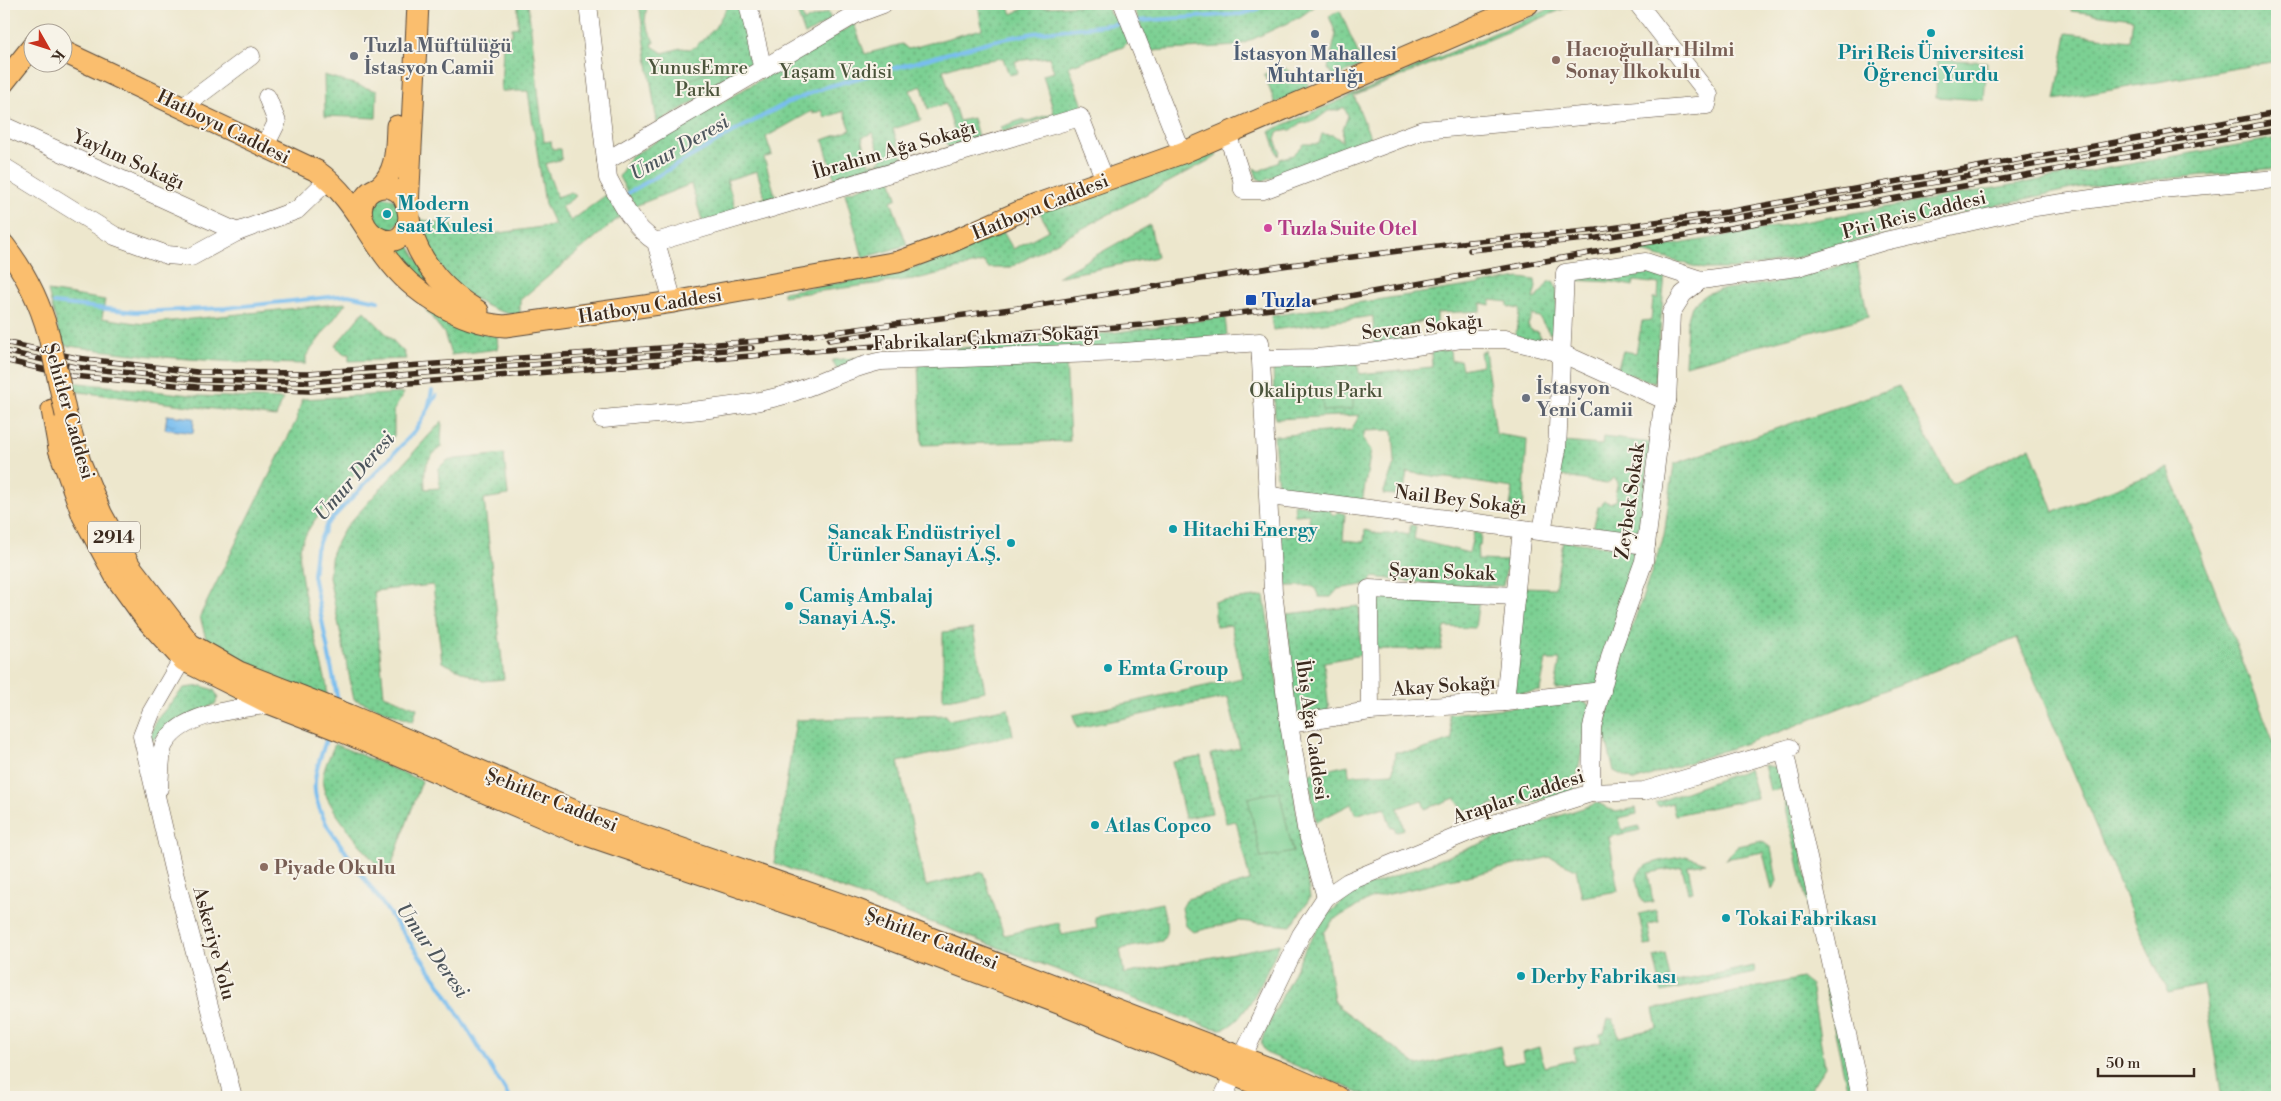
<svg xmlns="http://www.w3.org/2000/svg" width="2281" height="1101" viewBox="0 0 2281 1101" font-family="'Libre Bodoni',serif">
<defs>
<pattern id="green-dots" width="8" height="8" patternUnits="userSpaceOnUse" patternTransform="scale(1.25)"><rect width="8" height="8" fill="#7cd093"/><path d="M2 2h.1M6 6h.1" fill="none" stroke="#67a977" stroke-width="1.8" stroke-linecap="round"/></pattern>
<pattern id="water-ripples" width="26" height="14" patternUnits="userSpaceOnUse" patternTransform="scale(1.25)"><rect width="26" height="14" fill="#78bdef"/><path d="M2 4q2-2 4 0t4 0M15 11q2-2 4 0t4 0" fill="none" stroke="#649ac1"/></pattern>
</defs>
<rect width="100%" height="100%" fill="#f7f3e8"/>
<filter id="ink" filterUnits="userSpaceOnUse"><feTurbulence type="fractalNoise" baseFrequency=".02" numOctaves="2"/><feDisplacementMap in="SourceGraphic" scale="10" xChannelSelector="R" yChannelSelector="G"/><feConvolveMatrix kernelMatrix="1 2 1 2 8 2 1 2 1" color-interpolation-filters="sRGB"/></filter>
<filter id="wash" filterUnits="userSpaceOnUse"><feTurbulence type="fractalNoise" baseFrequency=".0096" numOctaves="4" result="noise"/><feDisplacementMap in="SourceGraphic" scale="20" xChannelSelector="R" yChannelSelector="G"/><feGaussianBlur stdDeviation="1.12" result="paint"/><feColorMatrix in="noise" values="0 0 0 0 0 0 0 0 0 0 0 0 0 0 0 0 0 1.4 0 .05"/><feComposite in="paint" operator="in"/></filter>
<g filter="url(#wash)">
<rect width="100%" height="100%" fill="#ede7cd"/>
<g fill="url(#green-dots)" stroke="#5c7d58">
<path d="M513 4H528L544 142 551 141 552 149H561L562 159 545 164 557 197 571 192 576 196 561 207 571 221 606 195 621 216 520 300V316C465 307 435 269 418 219L493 234 555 225 545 204 528 91H501L503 45 459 41 458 36 479 33 500 38 501 35 512 36V28L518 27V5Z"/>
<polygon points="639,4 647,4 645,22 654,42 652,46 663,53 681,48 690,49 695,47 714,29 729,4 739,4 753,64 752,68 657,123"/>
<polygon points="794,4 798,4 804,21 828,12 831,20 805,35"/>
<polygon points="978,4 1008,4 1012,14 1025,8 1106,4 1110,14 1118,19 1128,42 1123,47 1069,66 1083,106 1002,132 1001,127 1024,119 1025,122 1054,113 1043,75 1054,72 1049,57 1015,61 1018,73 1009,75 1003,58 961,64 943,70 959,121 973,118 978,137 948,147 945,140 956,137 946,104 928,109 922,86 910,90 921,120 893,129 903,159 880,167 878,162 882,160 873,133 862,137 869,164 875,163 877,168 835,180 823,140 851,130 844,111 825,118 822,110 813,114 812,111 766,137 772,155 764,158 777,201 753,208 751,202 765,198 757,171 727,180 735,207 745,204 747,210 703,223 691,184 635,206 619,177 630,157 854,24 865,54 902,44 908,49 982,29"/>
<polygon points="1133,4 1197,8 1229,4 1318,4 1300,17 1238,46 1149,51"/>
<polygon points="1561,4 1575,4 1354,96 1372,142 1263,181 1257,178 1254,168 1259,171 1279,162 1279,159 1293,155 1304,144 1319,144 1322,134 1333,135 1342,141 1343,129 1348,116 1344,107 1339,110 1328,111 1316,120 1300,124 1291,130 1277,132 1275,140 1280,151 1278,156 1270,131"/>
<polygon points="2072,4 2277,4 2277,61 2055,100 2067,33 2130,41 2133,19 2071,11"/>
<polygon points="1340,11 1363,65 1335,77 1328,69 1336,34 1329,16"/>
<polygon points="1284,67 1294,76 1309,77 1307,89 1275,103 1264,74"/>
<polygon points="324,75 377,91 376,118 325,116"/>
<polygon points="2277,138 2277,168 2081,187 1946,216 1793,259 1734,269 1704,269 1639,251"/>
<polygon points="1216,153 1217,156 1009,268 988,268 984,262 921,278 783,296 783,292 897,273 965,249 1002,230 1013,249 1049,230 1039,211"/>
<polygon points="891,178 897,198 891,201 907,245 863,258 845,193"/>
<path d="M382 196 395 200 402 218 388 234C374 221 361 210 382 196Z"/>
<polygon points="1150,225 1157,257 1057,277"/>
<polygon points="407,243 437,291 409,269 393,251"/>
<polygon points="1857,261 1868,317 1685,365 1687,322 1692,306 1706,294 1718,290 1780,282"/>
<polygon points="1659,270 1665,275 1655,383 1617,370 1623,351 1636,353 1642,321 1651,320 1653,298 1658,298 1659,284 1634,281 1633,286 1612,282 1570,280 1570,277"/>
<polygon points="1520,278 1535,280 1536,287 1533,299 1538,297 1548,282 1553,281 1557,290 1556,329 1550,334 1539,317 1532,315 1528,325 1531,330 1538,332 1543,343 1515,336 1520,309 1508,307 1508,302 1491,300 1490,305 1481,303 1481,311 1437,313 1437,331 1428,332 1425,320 1402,328 1402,336 1397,342 1374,345 1373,316 1273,330 1271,316"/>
<path d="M48 291 105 300 102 318 143 324 346 303 306 356V364C224 363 143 357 62 345Z"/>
<polygon points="425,309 465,330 497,336 498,349 451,355 444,333"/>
<polygon points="364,311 404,352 406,359 349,361 349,354 343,354 335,346"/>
<polygon points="1225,317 1227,336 837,370 832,360 1082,337"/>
<polygon points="1450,350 1451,361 1460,360 1462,369 1482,365 1480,352 1485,350 1496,434 1527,439 1523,514 1509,512 1513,488 1407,472 1403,496 1383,494 1395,462 1393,430 1365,431 1363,439 1371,450 1362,503 1278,489 1274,436 1351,430 1360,415 1275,419 1273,365 1358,361 1359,374 1432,367 1431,352"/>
<polygon points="1066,359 1070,441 922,445 918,364"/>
<polygon points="70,382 200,396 283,399 276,417 72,391"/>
<polygon points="1899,386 1952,484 2030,447 2054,512 2168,468 2277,751 2277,1097 2222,1097 2203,985 2168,993 2147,949 2017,638 1779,732 1634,781 1614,771 1605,735 1611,687 1664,536 1674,464"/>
<path d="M404 393 394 410V436C368 463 313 510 301 545 293 566 321 659 327 686L326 700 273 679 207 643 200 616 296 421 302 399Z"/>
<path d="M442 421 441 447C424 461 424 468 425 489L440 488 438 468 448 460 504 454 508 495 484 499 504 679 483 681 442 662 433 585 374 591 384 695 417 708 413 722 354 699 329 577 332 552 344 529Z"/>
<polygon points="1603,437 1652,443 1638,536 1593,530 1598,507 1604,501 1610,503 1617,500 1615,494 1618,482 1614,478 1606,484 1555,475 1562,442 1602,445"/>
<polygon points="1294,504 1329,509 1333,516 1338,512 1345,514 1343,540 1364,542 1365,530 1379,534 1394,534 1395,532 1408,535 1411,525 1416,526 1414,539 1469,553 1474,532 1481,534 1480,545 1477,545 1478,560 1508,561 1503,586 1440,585 1373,577 1368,584 1338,589 1331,597 1319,597 1314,586 1285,586 1280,534 1291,536 1296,530 1310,530 1309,514 1295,515"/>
<polygon points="1563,541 1638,550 1598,686 1555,689 1560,660 1546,660 1540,691 1512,694 1520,587 1555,588"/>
<polygon points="1374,594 1479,599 1475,628 1445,627 1441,650 1376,649"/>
<polygon points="1264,596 1310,898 1291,926 1239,921 1193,932 1186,926 1182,908 1187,899 1250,881 1236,821 1226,823 1211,754 1240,748 1228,697 1077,728 1073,715 1242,678 1231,625 1216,627 1214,602"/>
<polygon points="1359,606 1361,655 1324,662 1329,712 1295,716 1287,614"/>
<polygon points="973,629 985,691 943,700 943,632"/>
<polygon points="202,686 214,690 218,697 215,704 170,724 153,740 149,737 157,719 184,688"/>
<polygon points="1582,700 1591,707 1574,790 1506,810 1504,803 1488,806 1488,809 1463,810 1455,798 1425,809 1422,800 1398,808 1404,829 1396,832 1394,827 1391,828 1385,808 1375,811 1374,809 1356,815 1351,804 1316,822 1308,774 1348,765 1349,775 1393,773 1395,752 1418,751 1452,740 1449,714"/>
<path d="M1008 708 1013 735 898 762 926 886 983 872 1004 935 1059 923 1062 935 1097 928 1095 917 1162 903C1164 915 1171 930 1162 941L1120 949 1124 974 1280 944C1269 965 1246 1026 1221 1029 1217 1029 1210 1027 1206 1026L774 863 796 720 946 715 948 720Z"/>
<path d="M335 744 422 781 387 877C371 857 325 807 323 785 321 771 330 756 335 744Z"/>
<polygon points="1201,757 1212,813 1185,818 1172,762"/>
<polygon points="1764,765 1783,769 1856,1097 1849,1097 1782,789 1770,791"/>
<polygon points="1749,769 1757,798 1675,815 1672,803 1658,807 1655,803"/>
<polygon points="1598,803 1616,812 1636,808 1637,814 1619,818 1622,830 1639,826 1640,830 1609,837 1618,891 1582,897 1576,869 1550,857 1372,898 1333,920 1324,933 1334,1000 1339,1007 1419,1066 1500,1046 1504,1065 1524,1061 1522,1052 1539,1047 1544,1067 1575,1060 1574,1048 1601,1042 1600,1034 1604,1033 1608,1019 1613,1019 1619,1037 1657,1028 1653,1009 1802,978 1811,985 1825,1067 1805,1097 1370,1097 1266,1053 1261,1044 1264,1034 1306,947 1328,914 1355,891 1525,827"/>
<polygon points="1762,841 1771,848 1777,881 1772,890 1763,852 1725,859 1738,846"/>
<path d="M1686 856 1706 863 1688 866 1693 892H1688L1682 867 1648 873 1653 902 1644 903C1639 897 1639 891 1637 884 1633 861 1669 860 1686 856Z"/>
<polygon points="1656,910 1659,922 1648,924 1652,945 1645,946 1639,914"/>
<polygon points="1665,954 1671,983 1754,966 1755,973 1662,992 1654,957"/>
</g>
<g fill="#7cd093" stroke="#5c7d58">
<polygon points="1937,59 1987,62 1984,100 1936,97"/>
<polygon points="719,68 722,81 693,93 689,80"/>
<polygon points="1353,393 1353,409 1323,411 1322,394"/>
<polygon points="1279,791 1293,852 1261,858 1248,798"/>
</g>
<polygon fill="url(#water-ripples)" stroke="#5a7486" points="167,415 194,418 193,433 165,429"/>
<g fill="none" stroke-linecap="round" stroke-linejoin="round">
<g stroke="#78bdef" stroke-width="4">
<polyline points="1136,21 1241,14 1256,10 1264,4"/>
<polyline points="628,193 737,130 787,103 826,87 992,41 1034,33 1124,23"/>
<polyline points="4,290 4,291"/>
<polyline points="54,303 135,312 226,308 348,295 378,301"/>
<polyline points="428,409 432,391"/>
<polyline points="338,701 313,575 316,549 327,524 415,431 436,396"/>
<path d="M327 737C314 777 307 788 328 827L441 986 509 1097"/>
</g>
</g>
</g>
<g filter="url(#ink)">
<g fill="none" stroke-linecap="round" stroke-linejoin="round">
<defs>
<g id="minor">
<path d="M588 4 608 178C620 201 633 228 656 242L673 302"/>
<polyline points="748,4 763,70"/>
<polyline points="1123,4 1182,153"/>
<polyline points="183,107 251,56"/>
<polyline points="4,126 237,232"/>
<polyline points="1227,133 1242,179 1243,190 1263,190 1423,130 1707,105 1709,95 1638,4"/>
<polyline points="265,146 277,122 267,97"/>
<polyline points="606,161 856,14 883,4"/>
<polyline points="4,167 115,236 167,255 191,257 237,232 297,210 328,180"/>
<polyline points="656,242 1080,117 1105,180"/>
<polyline points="1261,359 1315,358 1364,354 1461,339 1505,339 1561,353 1667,401"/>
<path d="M602 419C660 413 721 411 777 397 814 388 845 368 882 361L1123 352 1260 342 1273 591 1289 724 1306 828 1326 897 1301 935 1223 1097"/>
<polyline points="1270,496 1646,545"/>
<polyline points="1542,531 1557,450 1565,273 1646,262 1701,280 1798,267 1885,241 2035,207 2161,189 2277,179"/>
<polyline points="188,649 151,713 142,736 173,869 233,1097"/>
<polyline points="1505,702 1522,529"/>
<polyline points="1370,711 1369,589 1516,596"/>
<polyline points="1289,724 1370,711 1505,702 1602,691"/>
<polyline points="1784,750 1861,1097"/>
<path d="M159 788C160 778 160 750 165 743 184 712 239 709 271 704"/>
<polyline points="1591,793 1592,727 1612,650 1644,561 1662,413 1667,401 1671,313 1683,294 1701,280"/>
<polyline points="1326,897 1348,882 1471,831 1591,793 1644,791 1790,748"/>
</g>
<g id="major">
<path d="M62 51 317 171C349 194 363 226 386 257 412 293 460 323 505 326L673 302 898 262 942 246 1035 205 1182 153 1528 4"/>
<polyline points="4,82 32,47"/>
<path d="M379 187C397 172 396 148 397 126"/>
<polyline points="408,208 418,4"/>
<path d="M409 217C405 260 355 237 362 205 366 187 388 181 401 194 410 204 408 218 411 230 421 265 447 293 478 311"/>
<path d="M4 245C25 272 40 302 49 336"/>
<polyline points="52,410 59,449 83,516 117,579 145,618 183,660 271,704 341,731 575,831 861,928 1061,1004 1288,1097"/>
<polyline points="66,415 80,462 101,513 130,566 190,644 239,672 349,715 582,814 855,909 1282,1073 1338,1097"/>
</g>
</defs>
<use href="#minor" stroke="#564638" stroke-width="19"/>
<use href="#major" stroke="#564638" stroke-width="23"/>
<use href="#minor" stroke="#fff" stroke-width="18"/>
<use href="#major" stroke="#fabe6e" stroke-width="21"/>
<defs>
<g id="rail">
<polyline points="1470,250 1597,238 1727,219 2277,122"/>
<polyline points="829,340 871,334"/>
<polyline points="4,342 77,358 197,372 308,373 773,340 1033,306 1282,266 1469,242 1597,230 1727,212 2277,113"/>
<polyline points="4,351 75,367 197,380 308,382 752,348"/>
<polyline points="4,360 72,376 197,387 309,391 1142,325 1288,307 2277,130"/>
</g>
</defs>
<use href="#rail" stroke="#3b2a1e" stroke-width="5.5"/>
<use href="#rail" stroke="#f7f3e8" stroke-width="4" stroke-dasharray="11" stroke-linecap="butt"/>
<defs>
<polyline id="major-bridge" points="49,336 66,415"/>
</defs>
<use href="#major-bridge" stroke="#564638" stroke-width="23" stroke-linecap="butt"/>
<use href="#major-bridge" stroke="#fabe6e" stroke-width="21"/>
</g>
</g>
<g fill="#0f9aa8" stroke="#f7f3e8" stroke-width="2">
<circle cx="1931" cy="33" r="5"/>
<circle cx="387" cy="214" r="5"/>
<circle cx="1173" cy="529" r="5"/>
<circle cx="1011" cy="543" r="5"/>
<circle cx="789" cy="606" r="5"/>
<circle cx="1108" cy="668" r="5"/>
<circle cx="1095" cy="825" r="5"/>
<circle cx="1726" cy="918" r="5"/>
<circle cx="1521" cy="976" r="5"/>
</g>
<circle fill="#5c6f8a" stroke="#f7f3e8" stroke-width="2" cx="1315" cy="34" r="5"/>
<g fill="#6b7280" stroke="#f7f3e8" stroke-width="2">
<circle cx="354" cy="56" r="5"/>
<circle cx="1526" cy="398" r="5"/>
</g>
<g fill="#8d6e63" stroke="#f7f3e8" stroke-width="2">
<circle cx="1556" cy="60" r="5"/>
<circle cx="264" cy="867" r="5"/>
</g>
<circle fill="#d1479c" stroke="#f7f3e8" stroke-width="2" cx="1268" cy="228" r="5"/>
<rect fill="#1a4fb4" stroke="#f7f3e8" stroke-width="2" x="1245" y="294" width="12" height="12" rx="2.5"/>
<g text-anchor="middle" stroke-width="4" stroke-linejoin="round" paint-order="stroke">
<rect fill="#f7f3e8" stroke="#73665b" stroke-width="1" x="88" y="521.5" width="52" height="31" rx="4"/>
<g font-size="18" font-weight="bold" fill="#3b2a1e">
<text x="114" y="543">2914</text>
</g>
<g font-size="19" font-weight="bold" fill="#5b616d" stroke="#f7f3e8" text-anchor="start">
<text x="364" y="52">Tuzla Müftülüğü<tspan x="364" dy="22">İstasyon Camii</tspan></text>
<text x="1536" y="394">İstasyon<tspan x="1536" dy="22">Yeni Camii</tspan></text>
</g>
<g font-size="19" font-weight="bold" fill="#785e54" stroke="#f7f3e8" text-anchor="start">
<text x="1566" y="56">Hacıoğulları Hilmi<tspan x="1566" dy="22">Sonay İlkokulu</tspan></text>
<text x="274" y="874">Piyade Okulu</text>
</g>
<g font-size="19" font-weight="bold" fill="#0d838f" stroke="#f7f3e8" text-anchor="start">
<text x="1931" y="59" text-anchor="middle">Piri Reis Üniversitesi<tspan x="1931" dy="22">Öğrenci Yurdu</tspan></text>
<text x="397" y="210">Modern<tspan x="397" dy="22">saat Kulesi</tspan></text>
<text x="1183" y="536">Hitachi Energy</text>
<text x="1001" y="539" text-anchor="end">Sancak Endüstriyel<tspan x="1001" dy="22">Ürünler Sanayi A.Ş.</tspan></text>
<text x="799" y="602">Camiş Ambalaj<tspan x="799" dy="22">Sanayi A.Ş.</tspan></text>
<text x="1118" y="675">Emta Group</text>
<text x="1105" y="832">Atlas Copco</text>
<text x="1736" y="925">Tokai Fabrikası</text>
<text x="1531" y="983">Derby Fabrikası</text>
</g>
<g font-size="19" font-weight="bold" fill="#4e5e75" stroke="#f7f3e8">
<text x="1315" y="60">İstasyon Mahallesi<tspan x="1315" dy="22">Muhtarlığı</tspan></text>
</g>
<g font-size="19" fill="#4b543b" stroke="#f7f3e8">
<text x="698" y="74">YunusEmre<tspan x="698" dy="22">Parkı</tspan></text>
<text x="836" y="78">Yaşam Vadisi</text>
<text x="1316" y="397">Okaliptus Parkı</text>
</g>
<g font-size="19" fill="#3b2a1e" stroke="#f7f3e8">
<text transform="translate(224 126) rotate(26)" y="7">Hatboyu Caddesi</text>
<text transform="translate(894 149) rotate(-16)" y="7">İbrahim Ağa Sokağı</text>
<text transform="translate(129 159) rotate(24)" y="7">Yaylım Sokağı</text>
<text transform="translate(1040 206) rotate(-22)" y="7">Hatboyu Caddesi</text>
<text transform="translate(1914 214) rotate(-14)" y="7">Piri Reis Caddesi</text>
<text transform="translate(650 305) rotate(-9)" y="7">Hatboyu Caddesi</text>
<text transform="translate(1422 326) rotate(-6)" y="7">Sevcan Sokağı</text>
<text transform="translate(986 337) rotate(-3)" y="7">Fabrikalar Çıkmazı Sokağı</text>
<text transform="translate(70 411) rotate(74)" y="7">Şehitler Caddesi</text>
<text transform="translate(1461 499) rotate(7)" y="7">Nail Bey Sokağı</text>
<text transform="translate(1629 501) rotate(-82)" y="7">Zeybek Sokak</text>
<text transform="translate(1442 571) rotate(2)" y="7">Şayan Sokak</text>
<text transform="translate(1444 685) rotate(-4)" y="7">Akay Sokağı</text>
<text transform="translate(1313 730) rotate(82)" y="7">İbiş Ağa Caddesi</text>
<text transform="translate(1518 796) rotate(-18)" y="7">Araplar Caddesi</text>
<text transform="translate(552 799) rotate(22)" y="7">Şehitler Caddesi</text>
<text transform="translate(932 938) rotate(21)" y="7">Şehitler Caddesi</text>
<text transform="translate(215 943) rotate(75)" y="7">Askeriye Yolu</text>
</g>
<g font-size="19" font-weight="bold" fill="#b23c85" stroke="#f7f3e8" text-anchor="start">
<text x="1278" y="235">Tuzla Suite Otel</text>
</g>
<g font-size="19" font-weight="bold" fill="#164399" stroke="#f7f3e8" text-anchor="start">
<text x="1262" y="307">Tuzla</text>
</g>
<g font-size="20" font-style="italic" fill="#4d565d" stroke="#f7f3e8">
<text transform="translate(679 147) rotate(-30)" y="7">Umur Deresi</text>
<text transform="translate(354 476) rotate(-49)" y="7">Umur Deresi</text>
<text transform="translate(433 950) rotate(55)" y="7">Umur Deresi</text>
</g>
</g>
<rect width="2281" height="1101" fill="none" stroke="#f7f3e8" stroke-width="20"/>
<g transform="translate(48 48) rotate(129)"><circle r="24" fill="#f7f3e8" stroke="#aca397"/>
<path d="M0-4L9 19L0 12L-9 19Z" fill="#c8321e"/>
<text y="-8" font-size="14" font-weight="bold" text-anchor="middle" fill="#3b2a1e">K</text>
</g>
<path d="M2098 1068v8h96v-8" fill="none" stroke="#3b2a1e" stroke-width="2.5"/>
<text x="2106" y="1068" font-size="15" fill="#3b2a1e" stroke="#f7f3e8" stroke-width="4" paint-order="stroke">50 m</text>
</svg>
